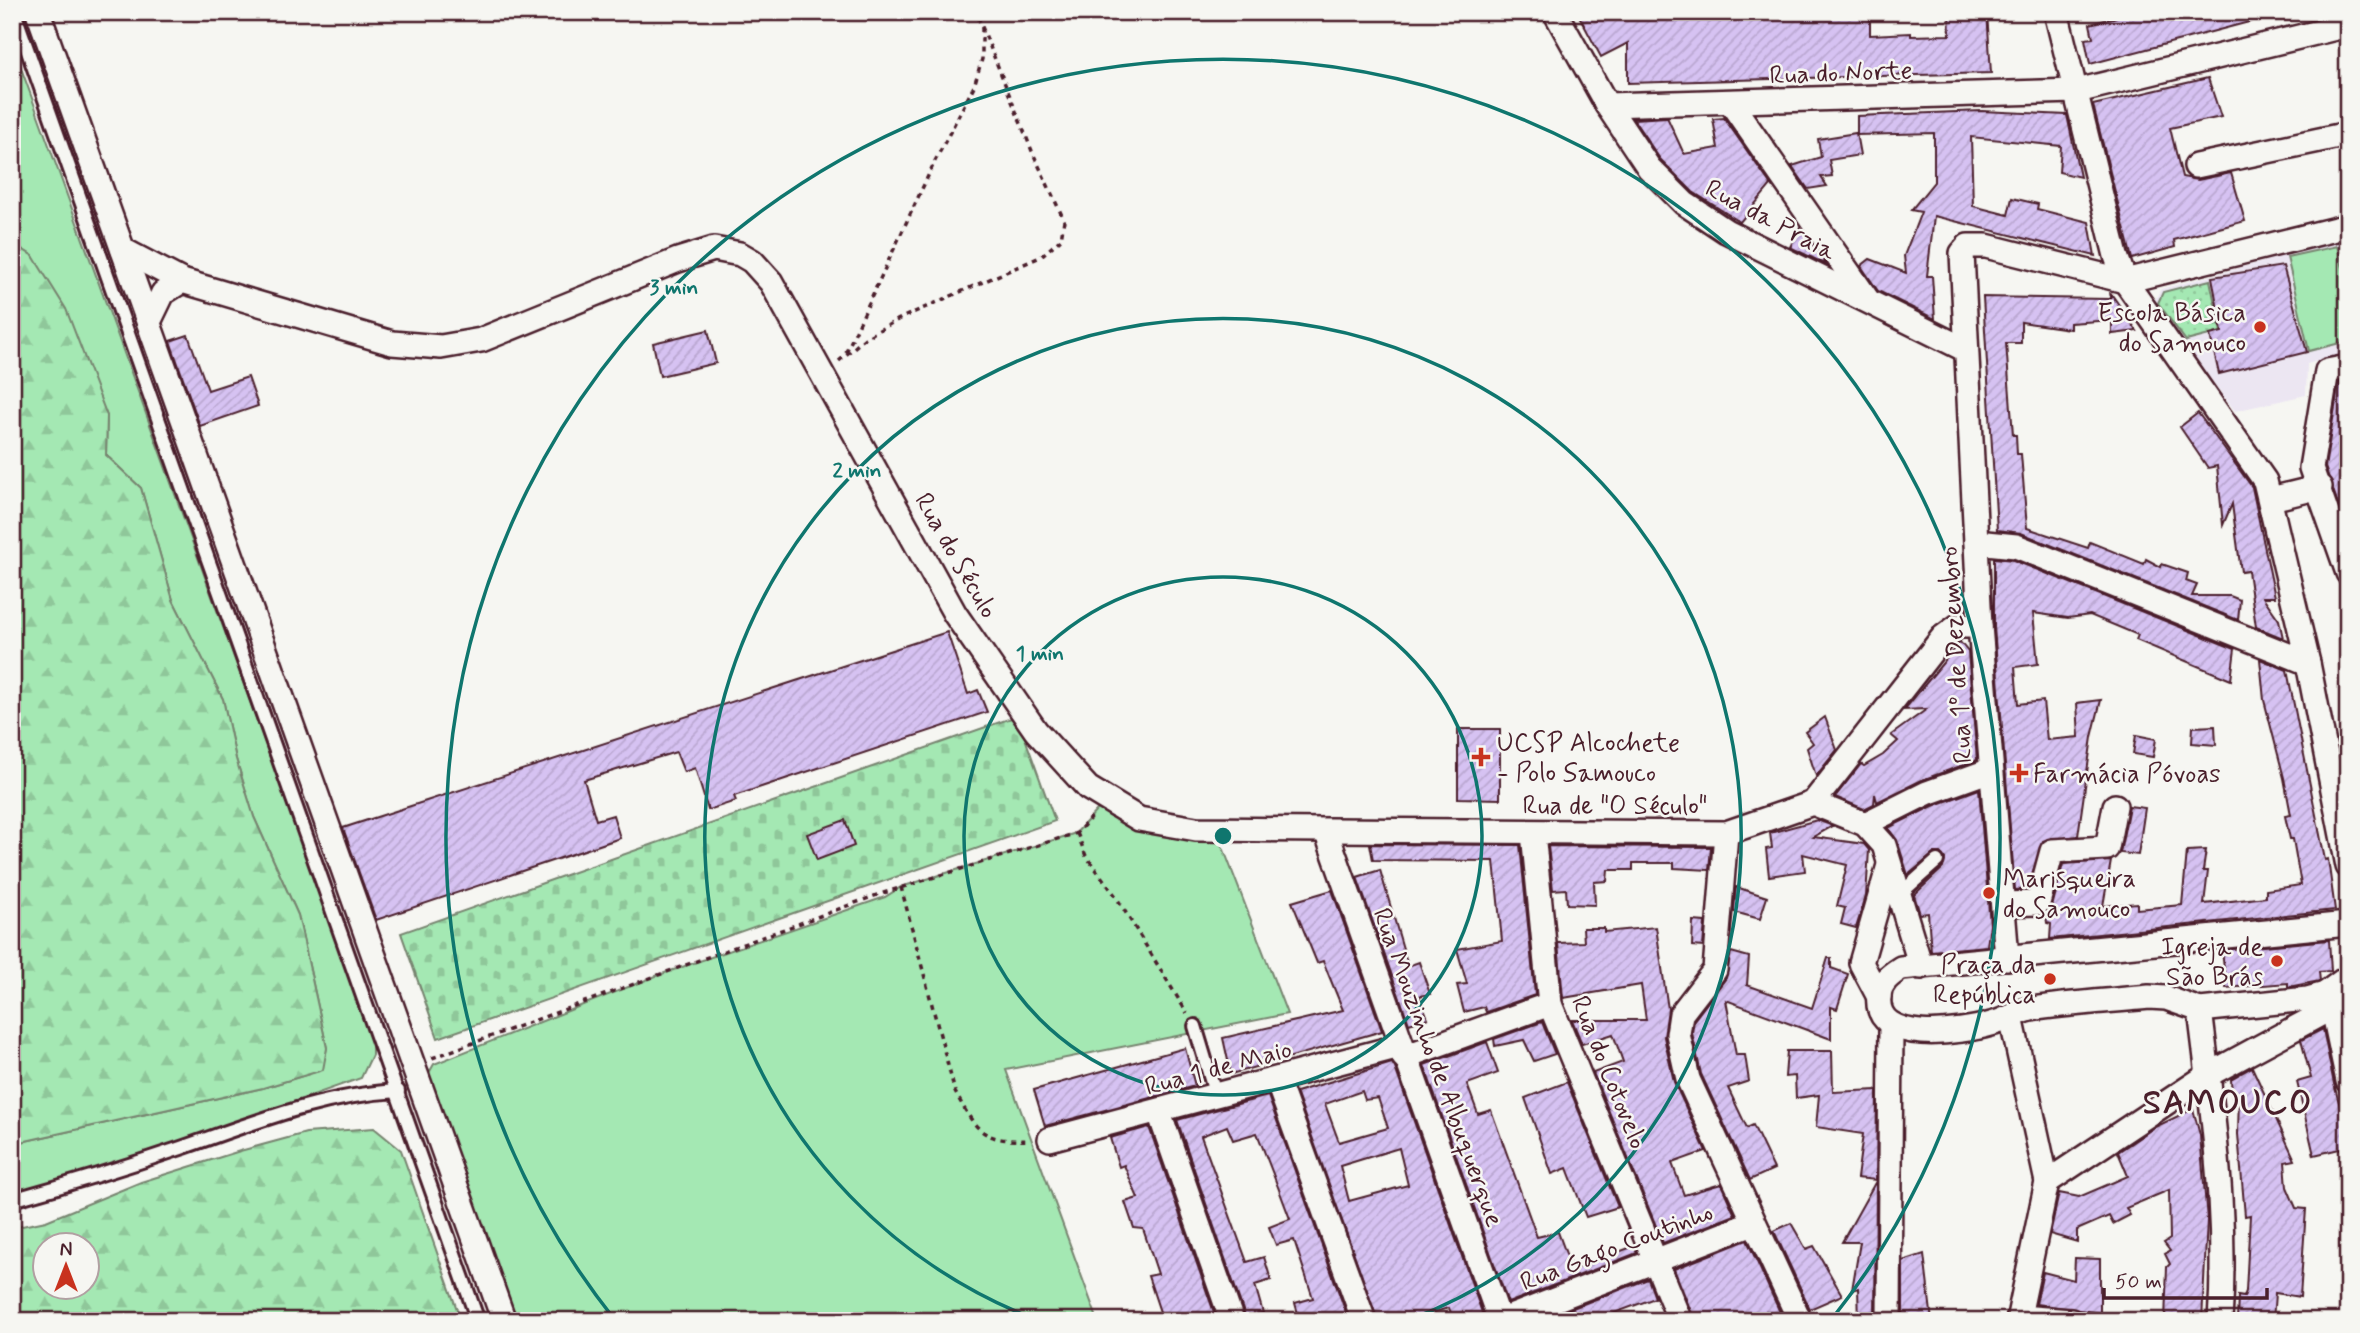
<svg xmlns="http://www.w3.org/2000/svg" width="2360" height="1333" viewBox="0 0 2360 1333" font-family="Mynerve,sans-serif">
<defs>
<pattern id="forest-firs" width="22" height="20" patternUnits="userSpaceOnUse" patternTransform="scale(1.75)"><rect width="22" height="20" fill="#a4e8b3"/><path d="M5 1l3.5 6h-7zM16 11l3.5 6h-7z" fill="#8fc79a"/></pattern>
<pattern id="cemetery-stones" width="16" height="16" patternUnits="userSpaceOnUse" patternTransform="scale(1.75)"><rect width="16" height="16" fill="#a4e8b3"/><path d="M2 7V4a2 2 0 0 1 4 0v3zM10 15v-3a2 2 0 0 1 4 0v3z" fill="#8fc79a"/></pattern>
<pattern id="park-dots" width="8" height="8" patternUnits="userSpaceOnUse" patternTransform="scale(1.75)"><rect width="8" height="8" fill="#a4e8b3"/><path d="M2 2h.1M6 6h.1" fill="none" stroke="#8fc79a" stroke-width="1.8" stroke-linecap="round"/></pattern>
<pattern id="building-hatch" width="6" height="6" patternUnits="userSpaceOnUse" patternTransform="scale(1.75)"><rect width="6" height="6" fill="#d6c2f2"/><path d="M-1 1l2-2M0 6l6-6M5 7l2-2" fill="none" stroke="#b9a6d0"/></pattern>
</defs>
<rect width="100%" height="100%" fill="#f6f6f2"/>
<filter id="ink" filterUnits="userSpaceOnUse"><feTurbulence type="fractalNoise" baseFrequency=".0143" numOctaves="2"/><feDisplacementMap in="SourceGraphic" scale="14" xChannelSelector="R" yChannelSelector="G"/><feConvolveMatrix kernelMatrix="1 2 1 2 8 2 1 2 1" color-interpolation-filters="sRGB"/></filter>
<g filter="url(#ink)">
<polygon fill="#ece6f2" points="2344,240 2348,255 2348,352 2307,364 2306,395 2235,411 2153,303 2161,289"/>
<g fill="#a4e8b3" stroke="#77846f" stroke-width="2">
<polygon points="12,43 372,1039 372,1055 361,1078 113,1166 12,1194 12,1144 263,1088 322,1070 327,1048 298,915 254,817 236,759 223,699 173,600 141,488 106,455 107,416 33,256 12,243"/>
<polygon points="2337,246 2348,286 2348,341 2309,351 2287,257"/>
<polygon points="1107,799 1216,829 1287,1014 1006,1070 1098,1321 515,1321 431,1083 429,1073 434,1064 656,976 885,897 901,887 1076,833"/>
</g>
<g fill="url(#forest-firs)" stroke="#77846f" stroke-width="2" fill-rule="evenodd">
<polygon points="12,243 33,256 66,309 107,416 106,455 141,488 173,600 223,699 236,759 254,817 298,915 327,1048 323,1070 263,1088 12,1144"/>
<path d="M374 1128 401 1150 461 1321H12V1228L46 1221 141 1182 240 1151 306 1133ZM46 1246H88V1288H46Z"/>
</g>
<polygon fill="url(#cemetery-stones)" stroke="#77846f" stroke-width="2" points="1017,716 1055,821 438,1038 401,933"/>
<polygon fill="url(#park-dots)" stroke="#77846f" stroke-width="2" points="2210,280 2221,332 2186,341 2158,303 2163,292"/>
<g fill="url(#building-hatch)" stroke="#4a1f2b" stroke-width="2" fill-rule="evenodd">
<polygon points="1577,12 1870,12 1870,35 1911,33 1911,36 1950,35 1949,12 1987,12 1991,73 1628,83 1628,43 1601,57"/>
<polygon points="2136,12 2267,12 2268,17 2090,64 2085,39 2093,38 2090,24"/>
<polygon points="2208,78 2221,117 2170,128 2182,177 2198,180 2231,173 2245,221 2174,240 2175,247 2132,259 2093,105"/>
<polygon points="1982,111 2067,115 2080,177 2059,172 2061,146 1971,137 1973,206 2008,215 2012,198 2038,204 2037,209 2089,222 2095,256 1934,216 1927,276 1932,276 1935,319 1878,291 1861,266 1870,259 1906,273 1904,256 1921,212 1911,210 1934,182 1934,133 1857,135 1857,116"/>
<polygon points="1667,117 1684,154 1718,148 1713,119 1724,118 1771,185 1740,222 1693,192 1660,159 1633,119"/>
<polygon points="1856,133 1860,155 1829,160 1832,176 1821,177 1827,186 1808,189 1792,166 1821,157 1818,139"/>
<polygon points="1800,227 1827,265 1790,247"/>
<polygon points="2283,266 2307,352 2219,374 2210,335 2222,332 2212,277"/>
<polygon points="2110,292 2137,331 2112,334 2112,320 2070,323 2070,329 2021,322 2021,343 2006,343 2013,435 2016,435 2017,454 2021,454 2027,528 2088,548 2090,542 2144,564 2146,559 2161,567 2162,564 2188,573 2186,581 2197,585 2192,596 2230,596 2240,600 2238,620 2021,533 1997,530 1983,297 2111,299"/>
<polygon points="708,330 716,363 660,376 653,343"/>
<polygon points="188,335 208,390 248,377 258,406 200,426 170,341"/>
<polygon points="2348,381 2348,529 2347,529 2325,467 2339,383"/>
<polygon points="2198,413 2252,487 2275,597 2263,597 2279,620 2283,638 2256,627 2248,571 2241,572 2232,504 2223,525 2217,466 2208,468 2180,427"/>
<polygon points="1994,558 2013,560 2235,649 2231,680 2136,640 2138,635 2090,615 2068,618 2033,613 2038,664 2015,667 2018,704 2043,701 2047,740 2079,737 2077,703 2101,700 2092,737 2078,836 2043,841 2027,889 2015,890 1994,627"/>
<polygon points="947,632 968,694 978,690 987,712 734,796 736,801 708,810 695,768 684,772 676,752 584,780 596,820 613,815 620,838 376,920 343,828"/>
<polygon points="1960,642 1968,652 1977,760 1922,780 1877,802 1875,794 1874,804 1864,809 1835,797 1861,764 1864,766 1883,755 1898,741 1891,735 1927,709 1904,710"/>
<polygon points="2260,659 2287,670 2325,860 2328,859 2335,910 2050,939 2051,924 2047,923 2046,914 2052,907 2063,864 2111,861 2103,906 2137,903 2137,909 2182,905 2187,851 2206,850 2203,871 2208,871 2204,904 2266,897 2266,890 2301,885 2293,839 2290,839 2285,816 2291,815 2284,778 2264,700"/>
<polygon points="1825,717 1837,750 1816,776 1807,748 1813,743 1805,732"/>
<polygon points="2215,726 2216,745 2192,743 2193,727"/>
<polygon points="1458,729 1500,729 1500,799 1458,798"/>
<polygon points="2136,735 2156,739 2153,757 2133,754"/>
<polygon points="1979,789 1990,925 1987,946 1931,951 1928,913 1920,914 1914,895 1943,868 1945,859 1940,853 1935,853 1908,875 1897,840 1888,828 1933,806"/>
<polygon points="2129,806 2145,808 2138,855 2120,853"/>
<polygon points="845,820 854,846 817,860 807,834"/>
<polygon points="1817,820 1833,826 1813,837 1864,844 1869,850 1866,896 1856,928 1841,924 1845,908 1837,906 1847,865 1803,854 1805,871 1769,876 1766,849 1772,848 1770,833"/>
<polygon points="1370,844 1520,845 1535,995 1486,1012 1484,1007 1464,1012 1457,985 1467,984 1457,949 1502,941 1494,861 1373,860"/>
<polygon points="1548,846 1711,847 1709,870 1674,868 1674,863 1633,863 1633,870 1608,870 1607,881 1594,882 1595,905 1567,904 1566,889 1553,890"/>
<polygon points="1380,870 1408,966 1419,962 1430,994 1419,996 1428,1018 1409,1024 1357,877"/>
<polygon points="1736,887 1767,897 1760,919 1734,912"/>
<polygon points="1332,890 1382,1031 1231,1074 1223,1038 1343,1010 1323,961 1317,963 1292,902"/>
<polygon points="1693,921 1705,922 1703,947 1692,946"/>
<polygon points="1656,927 1668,1009 1664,1037 1674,1082 1706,1151 1672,1163 1684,1195 1721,1184 1735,1215 1663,1243 1593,1073 1623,1062 1613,1034 1582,1044 1572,1020 1646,1020 1641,985 1563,998 1558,943 1584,942 1583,928 1604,928 1604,932"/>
<polygon points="2329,940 2331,971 2319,972 2320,981 2288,987 2288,983 2226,988 2222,950"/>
<polygon points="1731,952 1749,957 1747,985 1812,1008 1828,958 1831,958 1831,968 1848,974 1837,1009 1831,1007 1831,1039 1726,1000 1736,1055 1745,1055 1749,1081 1728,1088 1747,1128 1753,1125 1774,1169 1750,1180 1701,1074 1692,1033 1694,1020 1726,978"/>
<polygon points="1542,1022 1555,1054 1534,1061 1524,1040 1495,1046 1494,1039"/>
<polygon points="2323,1029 2334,1084 2345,1125 2348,1124 2348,1147 2314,1155 2297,1082 2311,1078 2301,1040"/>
<polygon points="1487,1042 1498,1073 1467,1084 1478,1114 1491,1110 1537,1237 1558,1232 1572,1270 1634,1246 1637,1253 1508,1303 1424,1065"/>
<polygon points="1185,1048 1195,1086 1045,1126 1034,1090"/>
<polygon points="1787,1051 1832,1051 1833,1092 1877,1090 1876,1180 1857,1178 1863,1134 1816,1127 1819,1095 1796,1098 1795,1076 1785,1077"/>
<path d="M1392 1063 1395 1068 1485 1321H1454L1449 1308 1401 1321H1378L1296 1092ZM1362 1091 1365 1100 1378 1098 1388 1128 1339 1142 1325 1104ZM1399 1148 1408 1185 1349 1201 1340 1166Z"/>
<polygon points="2252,1067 2295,1160 2285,1162 2287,1187 2296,1208 2306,1209 2300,1297 2275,1293 2273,1321 2237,1321 2238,1296 2244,1297 2246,1291 2250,1215 2245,1216 2238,1134 2239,1095 2232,1097 2231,1079"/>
<polygon points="1567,1082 1618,1207 1586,1217 1567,1168 1552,1174 1525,1098"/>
<polygon points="1268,1096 1349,1321 1300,1321 1295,1303 1313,1298 1294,1240 1276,1245 1269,1227 1290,1219 1278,1187 1257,1133 1233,1140 1227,1126 1201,1136 1247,1262 1264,1257 1271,1280 1255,1285 1263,1313 1245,1316 1177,1120"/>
<polygon points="2193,1109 2200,1135 2207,1220 2202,1321 2165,1321 2167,1267 2170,1264 2165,1254 2170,1251 2164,1243 2170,1239 2169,1190 2126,1208 2130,1215 2113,1224 2109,1216 2077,1230 2077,1242 2050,1234 2059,1193 2079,1197 2128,1176 2118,1152 2155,1127"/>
<polygon points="1149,1127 1217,1321 1163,1321 1148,1276 1158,1274 1143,1229 1134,1228 1125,1202 1138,1198 1124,1165 1119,1167 1110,1138"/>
<polygon points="1876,1181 1875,1321 1859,1321 1858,1288 1852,1290 1860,1242 1842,1242"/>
<polygon points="1791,1223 1806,1249 1814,1246 1842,1295 1810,1309 1774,1231"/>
<polygon points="1747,1240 1784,1321 1695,1321 1674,1269"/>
<polygon points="1924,1254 1932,1321 1903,1321 1903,1261"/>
<polygon points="2075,1258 2100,1259 2100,1313 2036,1304 2043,1272 2074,1280"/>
<polygon points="1648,1279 1655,1298 1593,1321 1539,1321"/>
</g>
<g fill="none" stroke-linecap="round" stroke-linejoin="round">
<defs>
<g id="service">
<polyline points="14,12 478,1321"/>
<polyline points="1900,894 1937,861"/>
<polyline points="1195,1026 1216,1096"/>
<path d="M12 1200C70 1184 125 1167 181 1148 253 1123 322 1095 398 1091"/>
</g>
<g id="minor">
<polyline points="38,12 504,1321"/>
<polyline points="1555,12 1607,105 1649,168 1684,203 1726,231 1964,349"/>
<polyline points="2056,12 2116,256 2125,281 2265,481 2308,663 2348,866"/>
<polyline points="1731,103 1867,299"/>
<polyline points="1607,105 2077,91 2348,25"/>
<polyline points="2196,166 2348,134"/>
<polyline points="123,250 182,281 392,343 441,347 481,340 678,260 714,249 740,254 752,261 771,282 955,614 1036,731 1088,788 1139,819 1196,829 1726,833 1813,803 1865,824 1884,845 1921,967"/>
<polyline points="149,322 163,293 182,281"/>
<polyline points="2348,367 2327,371 2311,468 2348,573"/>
<polyline points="2271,499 2320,487"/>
<polyline points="1976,542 2016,546 2308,663"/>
<polyline points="1813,803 1943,637 1958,626 1980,626"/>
<polyline points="1865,824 1927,793 1991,770"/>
<polyline points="1326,831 1500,1321"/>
<polyline points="1533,833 1550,1004 1680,1321"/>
<polyline points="1726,833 1715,970 1681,1014 1678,1034 1688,1079 1800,1321"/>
<polyline points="2003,904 2038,903 2052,851 2107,848 2115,806"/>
<path d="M2348 924 1901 968C1890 975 1880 982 1879 996 1873 1047 1963 1032 1991 1024 2005 1021 2017 1012 2031 1009 2070 1003 2110 1001 2149 997L2166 998 2200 1010 2307 999 2325 994 2348 977"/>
<polyline points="2007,958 1980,626 1962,253 1968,246 1986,246 2125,281 2348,226"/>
<polyline points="2325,994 2334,1014 2348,1081"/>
<polyline points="1879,997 1861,963 1889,865"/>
<polyline points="2200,1010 2208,1075 2319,1015 2325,994"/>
<polyline points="2011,1017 2047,1182 2018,1321"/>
<polyline points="1404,1057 1550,1004"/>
<polyline points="1277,1080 1364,1321"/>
<polyline points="1159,1112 1232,1321"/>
<polyline points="1050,1139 1400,1046"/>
<path d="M2047 1182 2208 1075C2218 1157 2226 1238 2220 1321"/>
<polyline points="2019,1317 2071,1321"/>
<polyline points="1500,1321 1753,1223"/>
<polyline points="1889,1321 1891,1026"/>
</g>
</defs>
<use href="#service" stroke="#4a1f2b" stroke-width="18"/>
<use href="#minor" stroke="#4a1f2b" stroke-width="28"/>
<g stroke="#4a1f2b" stroke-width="3.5" stroke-dasharray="5 5" stroke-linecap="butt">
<polyline points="846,352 935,161 974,86 982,59 982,26"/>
<polyline points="839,361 865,338 901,318 1040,257 1061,239 1064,220 1032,151 976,12"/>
<polyline points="1077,833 1086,856 1115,895 1187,1013"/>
<path d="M901 887 955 1092C977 1131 981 1142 1029 1140"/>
<polyline points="432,1058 877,895 1077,833 1092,816"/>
</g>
<use href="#service" stroke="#f6f6f2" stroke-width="12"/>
<use href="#minor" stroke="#f6f6f2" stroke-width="23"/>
</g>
</g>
<g fill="none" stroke="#0f766e" stroke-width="3.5">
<circle cx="1223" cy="836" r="259"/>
<path d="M1037 1320A518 518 0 1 1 1409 1320"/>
<path d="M615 1320A777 777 0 1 1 1831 1320"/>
</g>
<g fill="#c8321e" stroke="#f6f6f2" stroke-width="2.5">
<circle cx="2260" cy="327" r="7"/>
<path d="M1477.5 746.5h7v7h7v7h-7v7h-7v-7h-7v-7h7z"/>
<path d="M2015.5 762.5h7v7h7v7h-7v7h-7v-7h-7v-7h7z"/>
<circle cx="1989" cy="893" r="7"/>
<circle cx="2277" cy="961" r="7"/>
<circle cx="2050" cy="979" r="7"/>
</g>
<g text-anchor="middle" stroke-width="5" stroke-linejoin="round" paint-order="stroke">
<g font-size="26" fill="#4a1f2b" stroke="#f6f6f2">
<text transform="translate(1841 72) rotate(-2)" y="9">Rua do Norte</text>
<text transform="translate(1771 219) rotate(28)" y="9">Rua da Praia</text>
<text transform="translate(957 555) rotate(60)" y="9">Rua do Século</text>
<text transform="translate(1955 655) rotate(-94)" y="9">Rua 1º de Dezembro</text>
<text x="1615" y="814">Rua de "O Século"</text>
<text transform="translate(1218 1067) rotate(-15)" y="9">Rua 1 de Maio</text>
<text transform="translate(1439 1067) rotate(70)" y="9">Rua Mouzinho de Albuquerque</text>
<text transform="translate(1610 1072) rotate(68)" y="9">Rua do Cotovelo</text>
<text transform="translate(1616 1246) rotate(-21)" y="9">Rua Gago Coutinho</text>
</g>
<g font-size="26" fill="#4a1f2b" stroke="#f6f6f2" text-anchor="end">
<text x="2246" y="321">Escola Básica<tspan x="2246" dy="30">do Samouco</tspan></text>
<text x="1497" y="751" text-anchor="start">UCSP Alcochete<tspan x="1497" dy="30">- Polo Samouco</tspan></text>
<text x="2033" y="782" text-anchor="start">Farmácia Póvoas</text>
<text x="2003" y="887" text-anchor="start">Marisqueira<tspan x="2003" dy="30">do Samouco</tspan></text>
<text x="2263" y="955">Igreja de<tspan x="2263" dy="30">São Brás</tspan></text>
<text x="2036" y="973">Praça da<tspan x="2036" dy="30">República</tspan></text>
</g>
<g font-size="33" font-weight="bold" letter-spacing="2" fill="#4a1f2b" stroke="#f6f6f2">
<text x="2228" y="1113">SAMOUCO</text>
</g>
</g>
<circle cx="1223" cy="836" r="10" fill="#0f766e" stroke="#f6f6f2" stroke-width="3.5"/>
<g font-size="21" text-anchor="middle" font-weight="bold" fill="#0f766e" stroke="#f6f6f2" stroke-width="5" stroke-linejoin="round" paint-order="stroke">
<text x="674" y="294">3 min</text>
<text x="857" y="477">2 min</text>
<text x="1040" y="660">1 min</text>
</g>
<rect width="2360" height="1333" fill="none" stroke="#f6f6f2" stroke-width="42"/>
<rect x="21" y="21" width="2318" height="1291" fill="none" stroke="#4a1f2b" stroke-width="2.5" filter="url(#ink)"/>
<g transform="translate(66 1266)"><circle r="33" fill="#f6f6f2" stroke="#b1a0a2" stroke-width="2"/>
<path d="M0-5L12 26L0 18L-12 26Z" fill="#c8321e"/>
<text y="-10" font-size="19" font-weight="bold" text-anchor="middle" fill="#4a1f2b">N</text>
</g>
<path d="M2104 1288v10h163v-10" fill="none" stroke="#4a1f2b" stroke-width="3.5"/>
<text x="2115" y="1288" font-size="21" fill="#4a1f2b" stroke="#f6f6f2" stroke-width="5" paint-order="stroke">50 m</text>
</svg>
